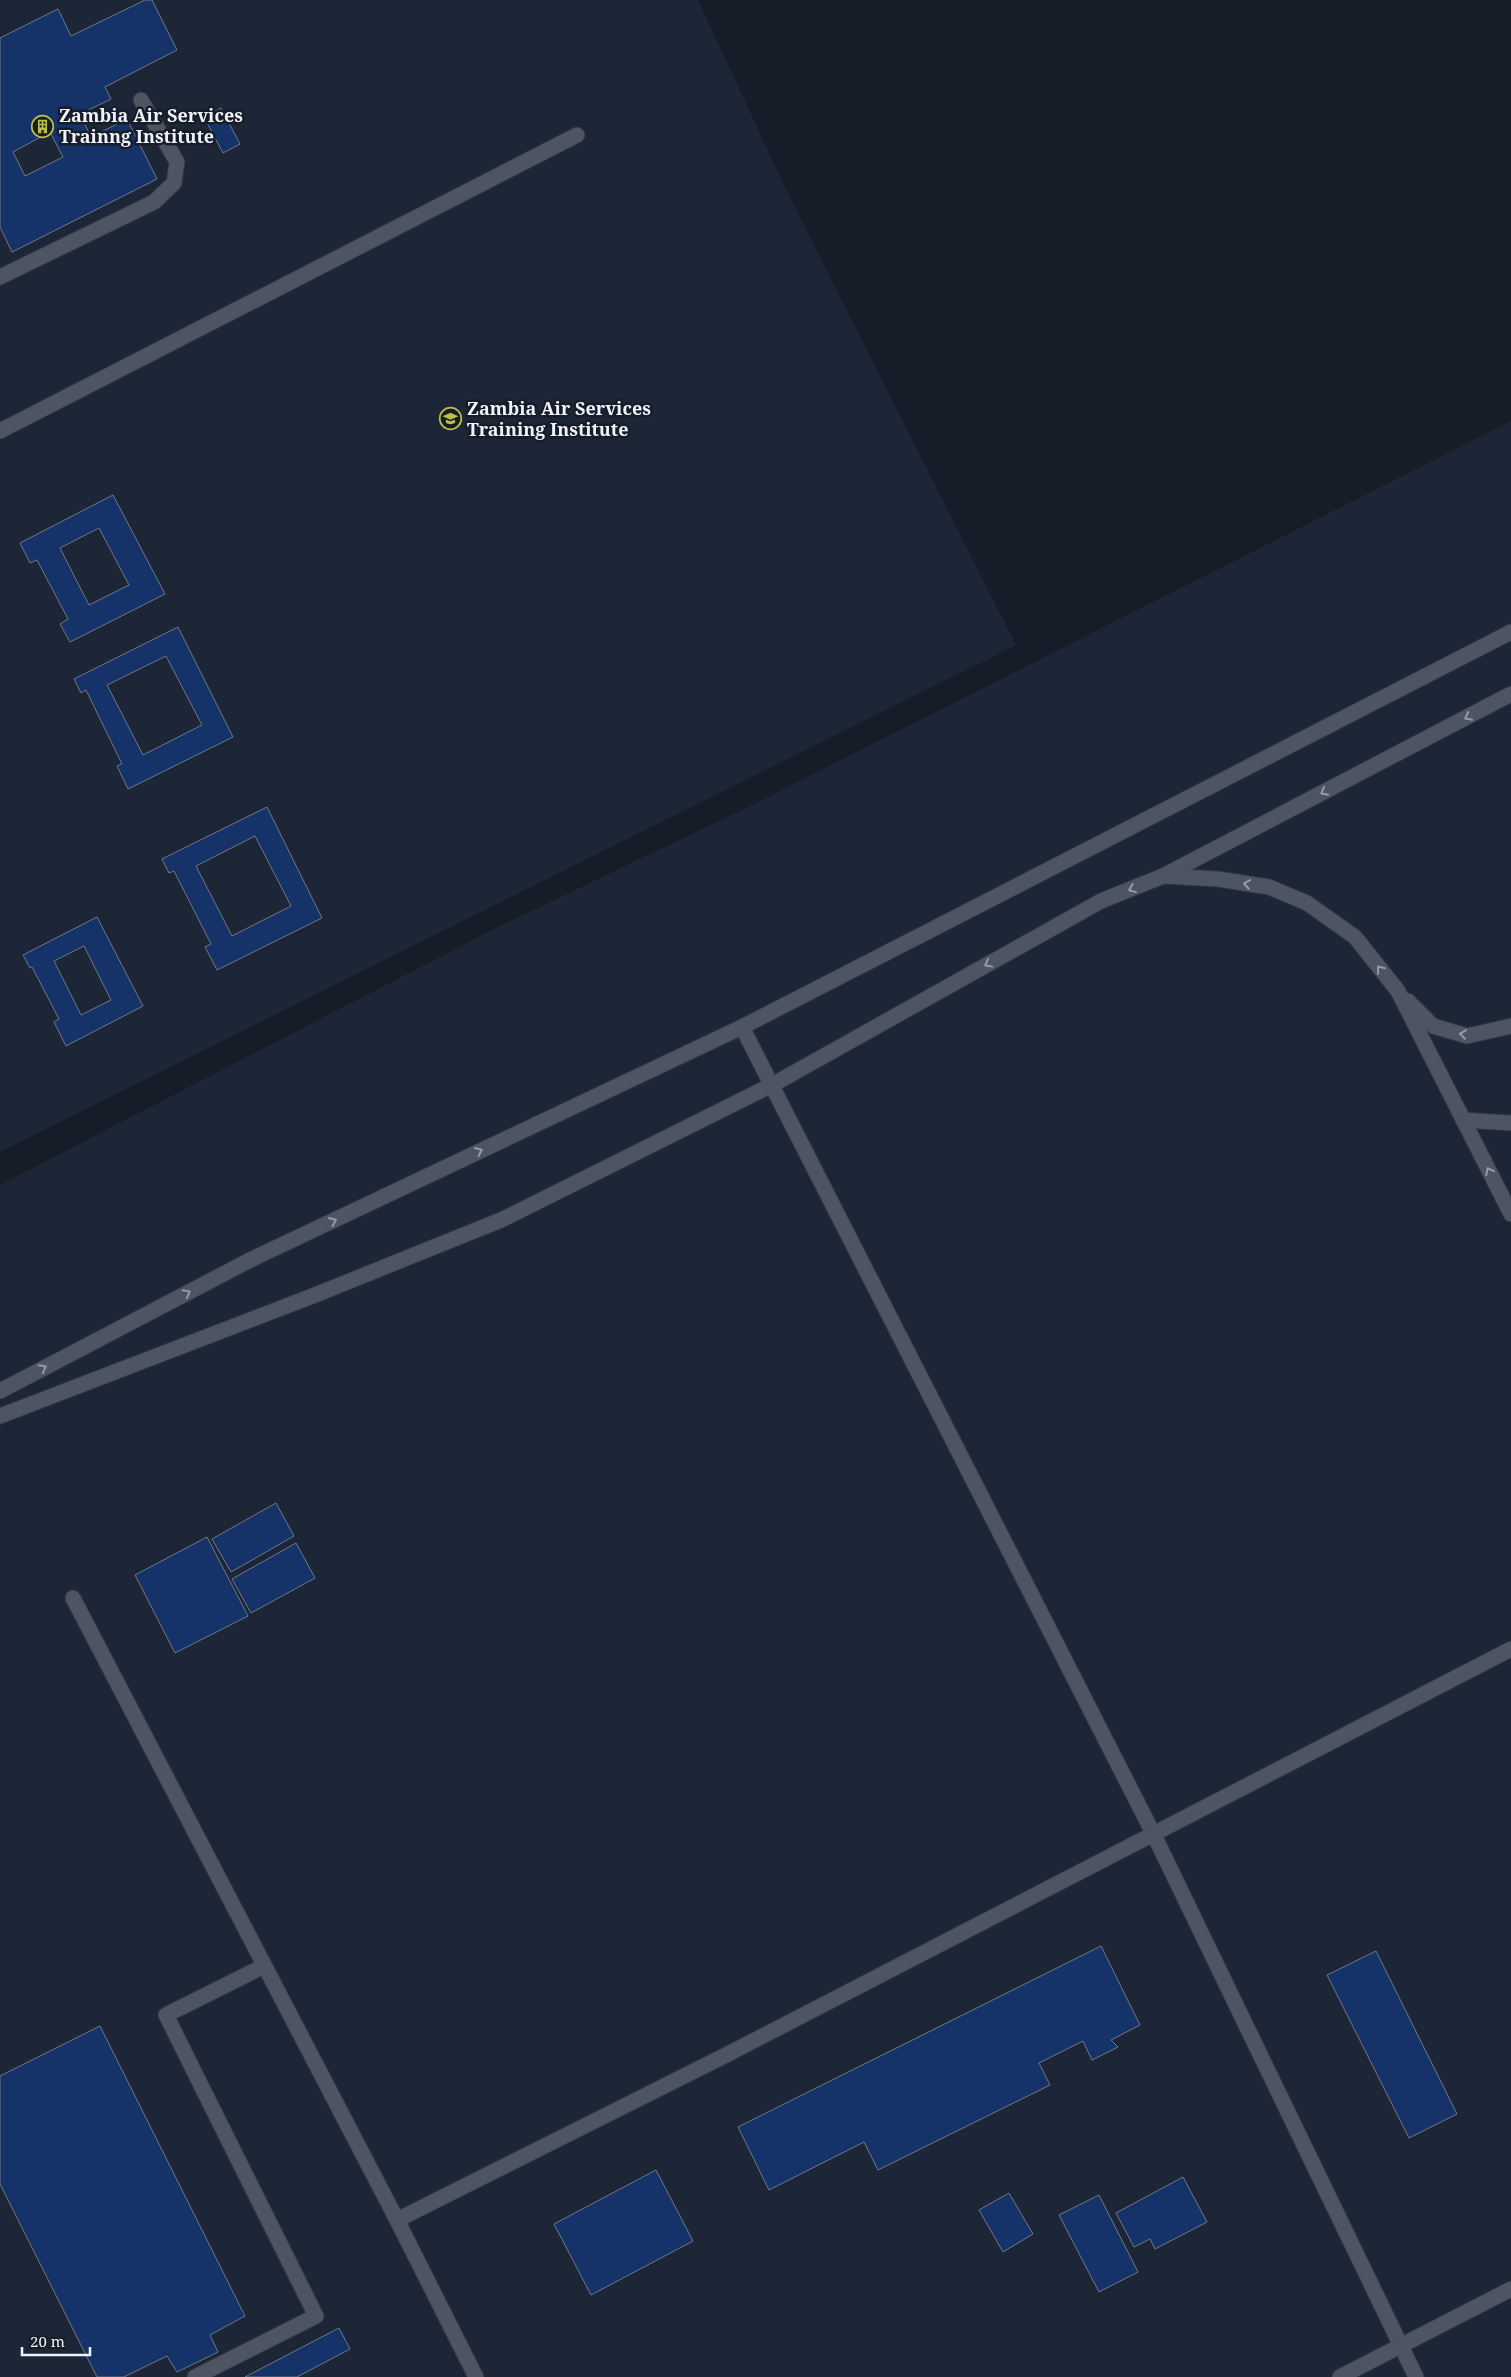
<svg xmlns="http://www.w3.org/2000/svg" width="1511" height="2377" viewBox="0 0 1511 2377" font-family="'Noto Serif',serif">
<rect width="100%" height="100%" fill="#171d28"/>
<g fill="#1d2637">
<polygon points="0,0 698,0 788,194 1016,645 0,1152"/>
<polygon points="1511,421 1511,2377 0,2377 0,1185 492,930 744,809"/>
</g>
<g fill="#153369" stroke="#6f7886" fill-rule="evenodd">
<path d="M145 0H152L177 50 105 87 111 99 80 114 91 137 127 119 157 179 12 252 0 227V38L58 9 71 36ZM50 132 63 157 25 176 13 152Z"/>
<polygon points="221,108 240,144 223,153 204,117"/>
<path d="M113 495 165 594 70 642 60 624 68 619 37 560 30 563 20 543ZM99 528 129 585 89 605 60 548Z"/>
<path d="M178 627 233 737 128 789 117 766 122 764 86 690 81 693 74 679ZM166 656 202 725 143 755 107 685Z"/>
<path d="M267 807 322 918 217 970 205 947 211 944 174 871 169 873 162 859ZM255 836 291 906 232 936 196 866Z"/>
<path d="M97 917 143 1006 66 1046 54 1022 59 1019 32 967 30 968 23 955ZM84 946 111 1000 81 1015 54 961Z"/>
<polygon points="276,1503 294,1536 231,1572 212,1539"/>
<polygon points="207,1537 248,1616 175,1653 135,1575"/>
<polygon points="296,1543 315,1578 251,1613 232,1579"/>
<polygon points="1101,1946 1140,2025 1111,2040 1118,2047 1092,2060 1083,2041 1039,2063 1050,2085 878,2170 864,2142 769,2190 738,2127"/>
<polygon points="1376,1951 1457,2114 1409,2138 1327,1975"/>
<polygon points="100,2026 245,2316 210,2335 218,2352 177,2372 167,2356 124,2377 97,2377 0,2184 0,2076"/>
<polygon points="656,2170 693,2241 591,2295 554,2224"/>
<polygon points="1183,2177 1207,2222 1155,2249 1150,2239 1134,2247 1116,2213"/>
<polygon points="1009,2193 1033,2234 1003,2252 979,2210"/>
<polygon points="1099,2195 1138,2272 1099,2292 1059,2215"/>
<polygon points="339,2328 350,2349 297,2377 245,2377"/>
</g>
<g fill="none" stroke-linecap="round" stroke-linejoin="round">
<defs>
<g id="minor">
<polyline points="0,277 154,202 174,183 177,162 141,100"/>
<polyline points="0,431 577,135"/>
<polyline points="1163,876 1218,879 1269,887 1307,903 1355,937 1398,991 1511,1214"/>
<polyline points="1408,1001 1433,1026 1467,1036 1511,1026"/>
<polyline points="742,1027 1153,1833 1416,2377"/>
<polyline points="1463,1120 1511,1123"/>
<polyline points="0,1391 252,1259 742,1027 1511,632"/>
<polyline points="0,1416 315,1295 501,1220 772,1085 1101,901 1163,876 1511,694"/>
<polyline points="73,1598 397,2220 476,2377"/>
<polyline points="397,2220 726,2055 1511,1649"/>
<polyline points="195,2377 316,2316 166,2015 264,1966"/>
<polyline points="1340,2377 1511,2289"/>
</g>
</defs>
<use href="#minor" stroke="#323640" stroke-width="17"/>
<use href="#minor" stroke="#4d5462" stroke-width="15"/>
</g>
<defs><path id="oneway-chevron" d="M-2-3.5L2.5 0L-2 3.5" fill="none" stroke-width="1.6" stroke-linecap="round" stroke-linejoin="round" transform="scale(1.25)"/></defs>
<g stroke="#959ca7">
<use href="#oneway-chevron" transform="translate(1468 717) rotate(153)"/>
<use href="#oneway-chevron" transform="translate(1324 792) rotate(152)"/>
<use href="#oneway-chevron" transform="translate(1247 884) rotate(-171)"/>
<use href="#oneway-chevron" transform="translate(1132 889) rotate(158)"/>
<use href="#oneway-chevron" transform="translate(988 964) rotate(151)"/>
<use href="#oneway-chevron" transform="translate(1380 969) rotate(-128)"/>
<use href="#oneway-chevron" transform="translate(1463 1034) rotate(-172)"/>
<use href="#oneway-chevron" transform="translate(479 1151) rotate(-25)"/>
<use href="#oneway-chevron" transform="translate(1489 1171) rotate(-117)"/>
<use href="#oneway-chevron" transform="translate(333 1221) rotate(-25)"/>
<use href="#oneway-chevron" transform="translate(187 1293) rotate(-28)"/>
<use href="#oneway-chevron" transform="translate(43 1368) rotate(-28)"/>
</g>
<defs>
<symbol id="building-ring" viewBox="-11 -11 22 22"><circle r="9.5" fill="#171d28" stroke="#bcbf44" stroke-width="1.5"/><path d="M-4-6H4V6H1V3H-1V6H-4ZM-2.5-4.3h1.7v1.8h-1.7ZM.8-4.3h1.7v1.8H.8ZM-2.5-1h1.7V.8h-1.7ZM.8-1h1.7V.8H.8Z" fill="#bcbf44"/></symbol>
<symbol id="university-ring" viewBox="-11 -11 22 22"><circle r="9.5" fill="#171d28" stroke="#bcbf44" stroke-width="1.5"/><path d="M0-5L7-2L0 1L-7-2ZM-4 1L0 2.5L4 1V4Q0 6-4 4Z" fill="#bcbf44"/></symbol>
</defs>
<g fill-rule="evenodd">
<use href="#building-ring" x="30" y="114" width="25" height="25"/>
<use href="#university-ring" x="438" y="406" width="25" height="25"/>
</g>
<g text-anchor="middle" stroke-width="5" stroke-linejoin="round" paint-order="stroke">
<g font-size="18" font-weight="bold" fill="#eef3fb" stroke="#171d28" text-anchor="start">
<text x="59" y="122">Zambia Air Services<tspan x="59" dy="21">Trainng Institute</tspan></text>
<text x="467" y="415">Zambia Air Services<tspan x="467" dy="21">Training Institute</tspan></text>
</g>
</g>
<path d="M22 2347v8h68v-8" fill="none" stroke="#eef3fb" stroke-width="2.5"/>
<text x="30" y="2347" font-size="15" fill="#eef3fb" stroke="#171d28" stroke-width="4" paint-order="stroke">20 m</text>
</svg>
